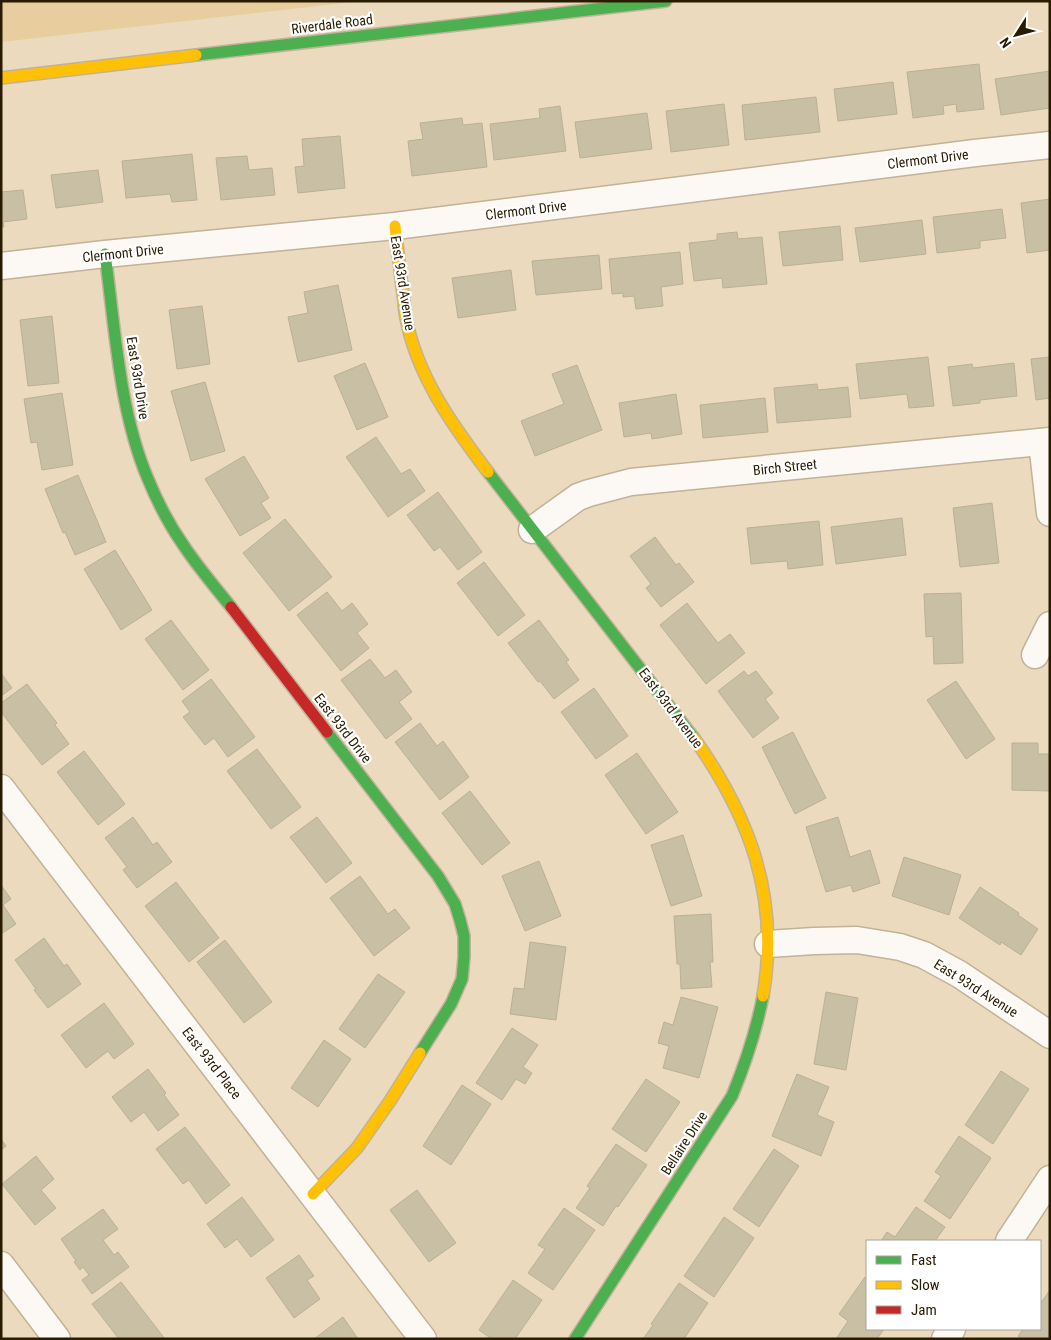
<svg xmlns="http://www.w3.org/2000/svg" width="1051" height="1340" viewBox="0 0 1051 1340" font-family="'Roboto Condensed',sans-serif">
<rect width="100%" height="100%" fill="#ecdabe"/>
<polygon fill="#e8cd9f" points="1,1 362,1 1,42"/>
<g fill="#c9bfa4" stroke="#bab095">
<polygon points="979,64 984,109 957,112 956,104 943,106 944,114 913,118 907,72"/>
<polygon points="1050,71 1050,108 1001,115 995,79"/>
<polygon points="893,82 897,114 838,121 834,89"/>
<polygon points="816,97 820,132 745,140 742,105"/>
<polygon points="724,104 729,145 671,152 666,111"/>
<polygon points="560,106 566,151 494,160 490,124 540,118 539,109"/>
<polygon points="647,113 652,149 580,158 575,122"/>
<polygon points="462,118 463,125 482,123 487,167 412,176 408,141 423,139 420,123"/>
<polygon points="340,136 345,188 298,193 295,167 304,166 302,139"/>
<polygon points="192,154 197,200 172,202 170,194 126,198 122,161"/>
<polygon points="247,156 249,170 272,168 275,195 221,200 216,158"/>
<polygon points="98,170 103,202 56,208 51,175"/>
<polygon points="23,190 27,219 3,222 4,227 1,227 1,192"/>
<polygon points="1050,199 1050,250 1027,253 1021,203"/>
<polygon points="1002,209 1006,238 980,241 980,248 937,253 933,217"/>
<polygon points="922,220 926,254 860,262 855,228"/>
<polygon points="840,226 843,260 783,266 779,232"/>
<polygon points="737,232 738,239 762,237 767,284 723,288 722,278 694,281 689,243 717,240 717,234"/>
<polygon points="680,252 683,284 661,287 663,306 636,309 634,296 623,297 623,293 612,294 609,259"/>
<polygon points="599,255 602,289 536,295 532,261"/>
<polygon points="511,270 516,310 458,318 452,278"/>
<polygon points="338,285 352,350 298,362 288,317 308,313 304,292"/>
<polygon points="202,306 210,364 177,369 169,310"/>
<polygon points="52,316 59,383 28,386 20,320"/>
<polygon points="928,357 934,406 909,408 907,394 860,399 856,364"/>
<polygon points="1050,357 1050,398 1036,400 1031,359"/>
<polygon points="365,363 388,417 357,430 334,376"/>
<polygon points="1014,363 1017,396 980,400 980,403 953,406 948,367 972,364 973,368"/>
<polygon points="577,365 602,430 535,456 521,421 564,404 552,374"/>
<polygon points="205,382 225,451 191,461 171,391"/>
<polygon points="817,384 818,390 848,387 851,417 777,423 774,388"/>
<polygon points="62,393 73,465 42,470 37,442 31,443 24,399"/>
<polygon points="676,394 682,434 652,439 651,433 624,437 619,403"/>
<polygon points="765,398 768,432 703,438 700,405"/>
<polygon points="376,437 401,474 410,469 425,491 388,517 346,457"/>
<polygon points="244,456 269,498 261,503 271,518 240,536 205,479"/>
<polygon points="78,475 106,542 75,555 65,532 63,533 45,489"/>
<polygon points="438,492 482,552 458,570 440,547 434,551 407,515"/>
<polygon points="992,503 999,563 960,567 953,508"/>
<polygon points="902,518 906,555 836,564 831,527"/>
<polygon points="285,519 332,577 289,611 243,553"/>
<polygon points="819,521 823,565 788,569 787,561 751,564 747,528"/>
<polygon points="655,537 676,565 679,563 694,582 661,607 646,588 651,584 630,556"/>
<polygon points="115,550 152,610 121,630 84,569"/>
<polygon points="484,562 525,615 498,636 457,583"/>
<polygon points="327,592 342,611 352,603 368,624 357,633 369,648 341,671 297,615"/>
<polygon points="961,593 963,663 934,664 933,636 926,637 924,594"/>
<polygon points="687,603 718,643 730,634 745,653 706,684 660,625"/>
<polygon points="171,620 209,670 183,690 145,639"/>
<polygon points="539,620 569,660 566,662 579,680 554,699 540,681 538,682 508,643"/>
<polygon points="370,659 385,678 396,670 412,692 399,702 412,719 386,739 341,680"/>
<polygon points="744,671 748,676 756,671 773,693 765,699 779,718 753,738 718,691"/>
<polygon points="1,673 12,688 1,696"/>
<polygon points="211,679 255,737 228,757 214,738 205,745 183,717 190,712 182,701"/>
<polygon points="956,681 995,739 966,759 927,700"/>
<polygon points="27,684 57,723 55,725 69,744 42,765 1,712 1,703"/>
<polygon points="594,688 628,736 596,759 561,712"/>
<polygon points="420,723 437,746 443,741 469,777 440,800 395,742"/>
<polygon points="793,732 826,798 795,814 762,747"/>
<polygon points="1012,743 1038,743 1038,754 1050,754 1050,791 1012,790"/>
<polygon points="257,749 301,807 271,829 227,771"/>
<polygon points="84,751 125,804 98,825 57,772"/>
<polygon points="637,753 678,812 646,834 605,775"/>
<polygon points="470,791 510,843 482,865 442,813"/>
<polygon points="133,817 153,845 157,842 172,862 137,888 123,870 127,867 105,838"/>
<polygon points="317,817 352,863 326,883 290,837"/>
<polygon points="838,817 850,857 870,850 880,883 853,892 851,885 826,892 806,827"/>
<polygon points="683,835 702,896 671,906 651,845"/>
<polygon points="904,857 961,875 949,915 892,896"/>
<polygon points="539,861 561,916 525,931 502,876"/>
<polygon points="360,876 388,914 395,909 410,928 374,956 330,898"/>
<polygon points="176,882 219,938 189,962 145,906"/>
<polygon points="1,885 11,899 3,905 16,924 1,934"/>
<polygon points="980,887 1019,913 1018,915 1038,929 1021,955 1001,942 1000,945 959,918"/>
<polygon points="711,914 713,962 710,962 712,987 681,989 680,964 677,964 674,916"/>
<polygon points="44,938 64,966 67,964 81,984 48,1008 34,990 36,989 15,960"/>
<polygon points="225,940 272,1002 244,1023 197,962"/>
<polygon points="530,942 566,947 556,1020 510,1014 514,988 524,989"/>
<polygon points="378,974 405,992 365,1048 339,1029"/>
<polygon points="826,992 858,998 846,1070 814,1064"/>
<polygon points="681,997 718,1007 699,1078 663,1068 669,1046 658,1043 664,1022 673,1025"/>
<polygon points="104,1003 134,1044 114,1059 108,1051 86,1068 61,1035"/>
<polygon points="512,1028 538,1045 523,1067 532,1073 525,1084 516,1079 502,1100 476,1083"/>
<polygon points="324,1040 351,1059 318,1107 291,1088"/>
<polygon points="148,1069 166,1093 164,1095 179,1115 158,1131 144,1112 131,1122 112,1097"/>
<polygon points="1001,1071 1029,1089 993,1144 965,1125"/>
<polygon points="797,1074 829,1087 817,1115 834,1122 821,1156 772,1136"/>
<polygon points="646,1079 680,1102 646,1152 612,1129"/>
<polygon points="462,1085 491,1104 451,1165 423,1146"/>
<polygon points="185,1127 230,1185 206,1204 189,1180 183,1184 156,1149"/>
<polygon points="959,1136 991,1158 950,1219 924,1201 941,1176 935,1172"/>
<polygon points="1,1139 6,1146 1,1150"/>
<polygon points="616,1144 647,1165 618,1207 616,1206 603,1226 576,1208 590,1188 587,1186"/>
<polygon points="774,1149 799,1166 759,1227 733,1209"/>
<polygon points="36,1156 54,1179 41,1190 56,1208 35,1225 2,1184"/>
<polygon points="417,1190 456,1243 429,1262 390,1210"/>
<polygon points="242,1197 274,1240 251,1257 237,1239 225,1248 207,1224"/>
<polygon points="916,1207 945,1227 935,1241 881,1241 887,1232 895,1237"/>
<polygon points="564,1208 595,1230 553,1290 528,1273 545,1249 538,1245"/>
<polygon points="103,1209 118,1229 103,1240 114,1255 118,1252 129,1267 92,1294 82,1280 89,1275 83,1267 80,1270 74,1262 76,1261 61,1239"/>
<polygon points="724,1217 754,1238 714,1297 684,1276"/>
<polygon points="299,1255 314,1276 307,1280 320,1299 294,1318 266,1278"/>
<polygon points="865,1277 867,1279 867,1329 884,1329 877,1339 836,1339 848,1321 839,1314"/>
<polygon points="513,1280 542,1300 515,1339 492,1339 479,1330"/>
<polygon points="121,1282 165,1339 119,1339 92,1304"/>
<polygon points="679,1283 708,1303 684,1339 643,1339 653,1325 651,1324"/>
<polygon points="1050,1290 1050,1339 1022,1339 1018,1336 1023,1329 1040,1329 1040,1304"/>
<polygon points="343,1317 358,1339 314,1339"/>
</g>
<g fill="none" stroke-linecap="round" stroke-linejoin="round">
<defs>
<g id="street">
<polyline points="1,266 105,254 395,226 975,153 1050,145"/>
<polyline points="1042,442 1050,513"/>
<polyline points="532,530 578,497 589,493 631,482 1050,441"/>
<polyline points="1035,655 1050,625"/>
<polyline points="1,788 423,1339"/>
<polyline points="768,944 814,941 857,940 900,947 924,955 959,974 1050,1035"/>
<polyline points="1009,1241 1050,1179"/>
<polyline points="1,1265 57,1339"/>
<polyline points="945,1339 952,1329"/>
</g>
<g id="fast">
<polyline points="196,55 666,1"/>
<path d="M105 254C115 327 119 411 148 479 157 501 170 526 184 546 198 567 215 587 231 607"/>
<polyline points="488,472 694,738"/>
<polyline points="327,732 438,876 455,904 460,920 464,936 464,957 462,979 451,1004 420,1053"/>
<path d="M575 1339 732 1096C746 1062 756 1032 763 996"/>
</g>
<g id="slow">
<polyline points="1,78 196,55"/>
<path d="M395 226C397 246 400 267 402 287 404 297 404 308 406 318 417 376 453 426 488 472"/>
<path d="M694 738C750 817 780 897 763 996"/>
<polyline points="313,1194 357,1148 390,1101 420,1053"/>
</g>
<polyline id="jam" points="231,607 327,732"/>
</defs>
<use href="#street" stroke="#c1b298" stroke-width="29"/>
<use href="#fast" stroke="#c1b298" stroke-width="14"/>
<use href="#slow" stroke="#c1b298" stroke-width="14"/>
<use href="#jam" stroke="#c1b298" stroke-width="14"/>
<use href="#street" stroke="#fcf9f5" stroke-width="26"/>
<use href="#fast" stroke="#4caf50" stroke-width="11"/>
<use href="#slow" stroke="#ffc107" stroke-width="11"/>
<use href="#jam" stroke="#c62828" stroke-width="11"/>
</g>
<g text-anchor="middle" stroke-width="4.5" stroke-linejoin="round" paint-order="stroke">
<g font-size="14" fill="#291b00" stroke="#fff">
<text transform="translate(332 24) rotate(-7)" y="5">Riverdale Road</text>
<text transform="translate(928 159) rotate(-7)" y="5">Clermont Drive</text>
<text transform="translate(526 210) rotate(-7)" y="5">Clermont Drive</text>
<text transform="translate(123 253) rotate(-6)" y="5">Clermont Drive</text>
<text transform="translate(403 283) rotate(81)" y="5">East 93rd Avenue</text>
<text transform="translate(138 378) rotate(81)" y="5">East 93rd Drive</text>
<text transform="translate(785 467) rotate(-6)" y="5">Birch Street</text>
<text transform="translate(671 708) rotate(53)" y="5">East 93rd Avenue</text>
<text transform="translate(343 728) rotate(52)" y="5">East 93rd Drive</text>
<text transform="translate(976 988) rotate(32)" y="5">East 93rd Avenue</text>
<text transform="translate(212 1063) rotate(52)" y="5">East 93rd Place</text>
<text transform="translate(684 1143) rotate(-57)" y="5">Bellaire Drive</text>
</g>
</g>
<rect width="1051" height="1340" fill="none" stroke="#291b00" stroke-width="5"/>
<rect x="866" y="1240" width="175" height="90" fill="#ffffff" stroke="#a9a499"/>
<rect x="876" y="1256" width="25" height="8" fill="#4caf50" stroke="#a9a499"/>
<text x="911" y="1265" font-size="15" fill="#291b00">Fast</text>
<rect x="876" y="1281" width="25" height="8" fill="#ffc107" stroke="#a9a499"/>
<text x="911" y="1290" font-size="15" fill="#291b00">Slow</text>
<rect x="876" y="1306" width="25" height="8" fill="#c62828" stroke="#a9a499"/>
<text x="911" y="1315" font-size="15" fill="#291b00">Jam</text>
<g transform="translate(1016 35) rotate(234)" stroke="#ffffff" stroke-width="4" paint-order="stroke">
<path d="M0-4L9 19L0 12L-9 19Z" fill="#291b00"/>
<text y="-8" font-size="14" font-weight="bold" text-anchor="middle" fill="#291b00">N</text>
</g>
</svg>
